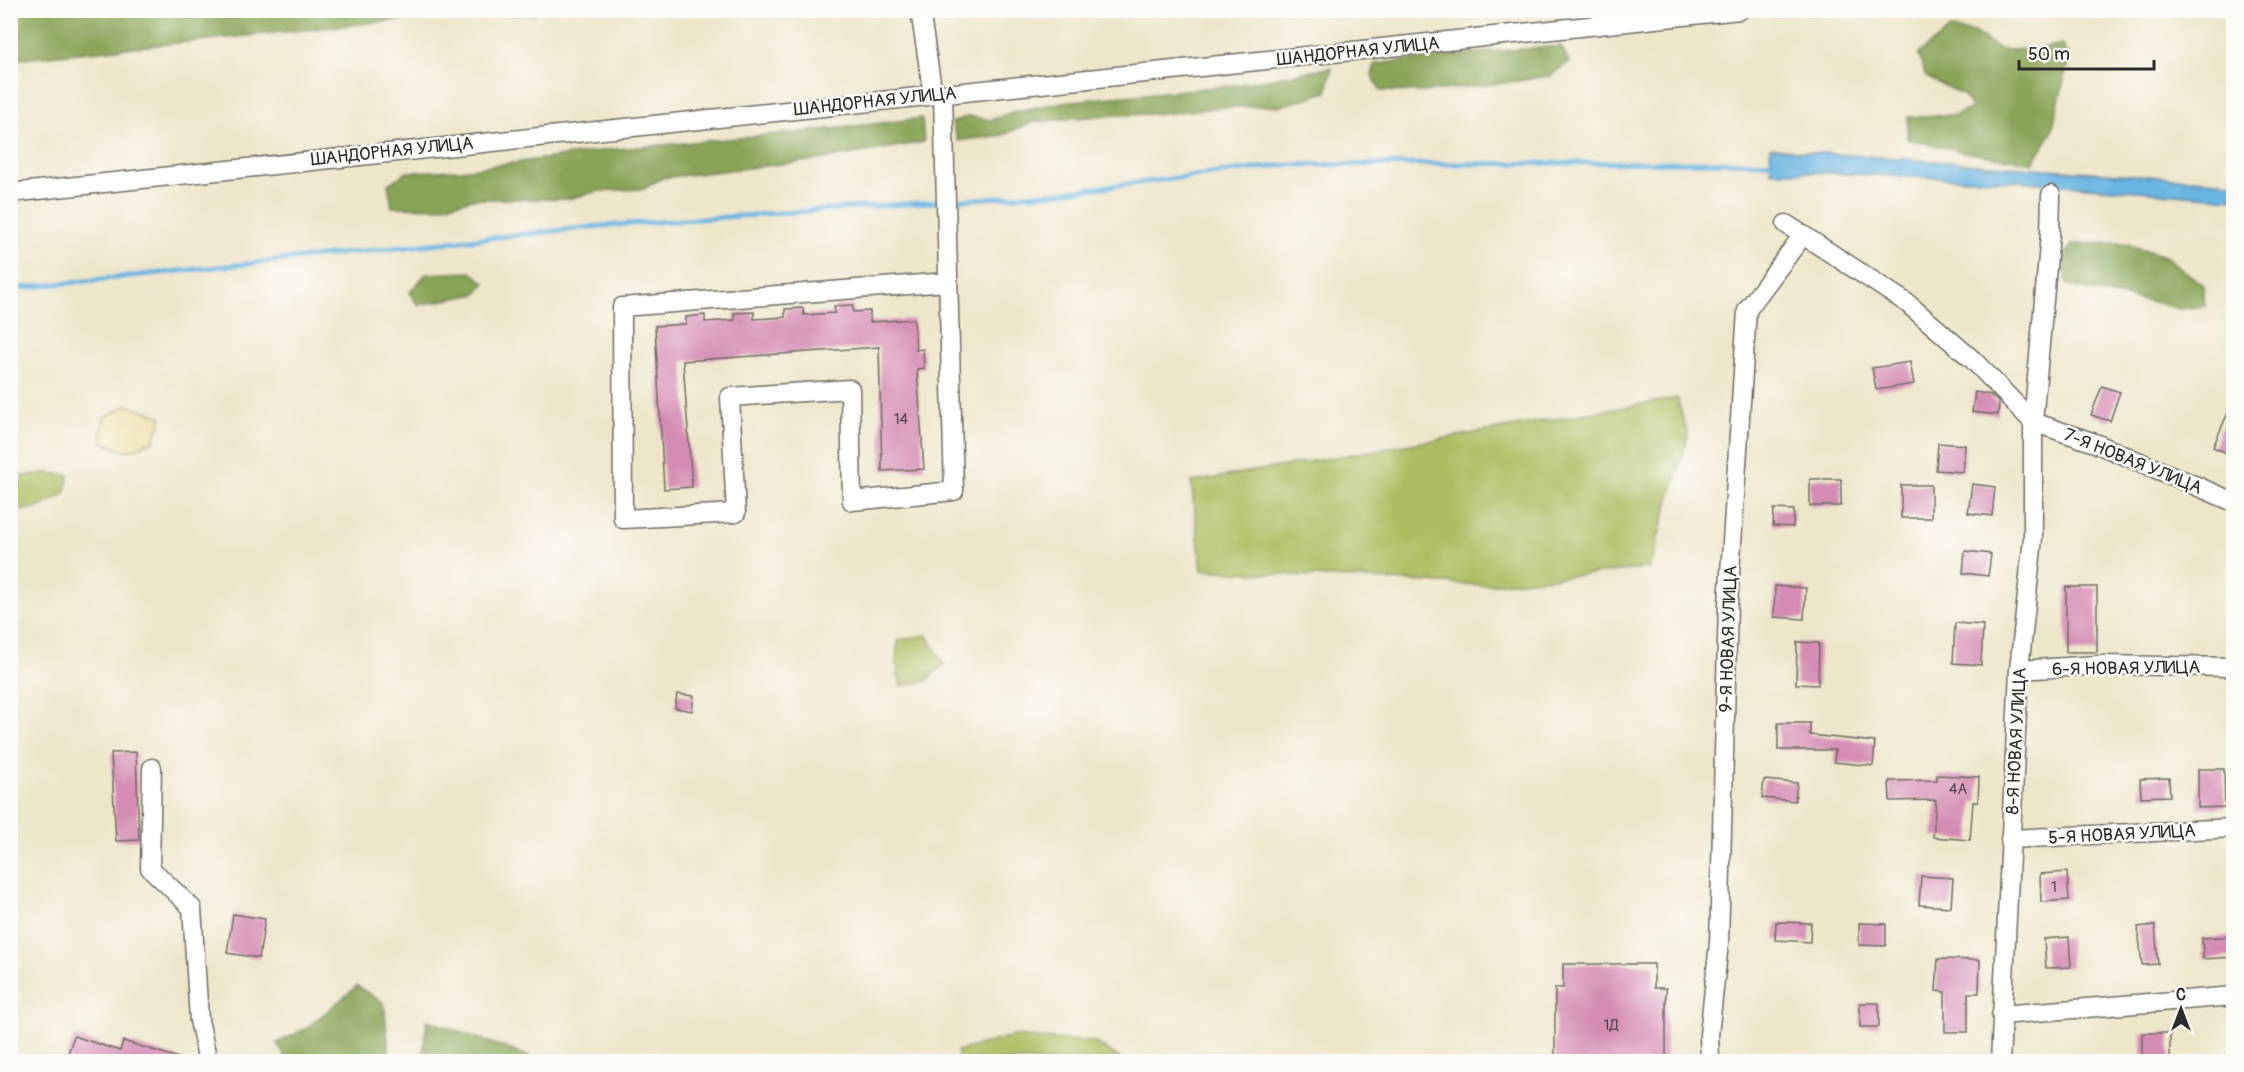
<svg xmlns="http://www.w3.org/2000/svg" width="2244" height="1072" viewBox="0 0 2244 1072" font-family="Pangolin,sans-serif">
<rect width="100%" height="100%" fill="#fdfcf7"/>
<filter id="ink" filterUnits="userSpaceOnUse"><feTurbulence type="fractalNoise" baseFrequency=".0167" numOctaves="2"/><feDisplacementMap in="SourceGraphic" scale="12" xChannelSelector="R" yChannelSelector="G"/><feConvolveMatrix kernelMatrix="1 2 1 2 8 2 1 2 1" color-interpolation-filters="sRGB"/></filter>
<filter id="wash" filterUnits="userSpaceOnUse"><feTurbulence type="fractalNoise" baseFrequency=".008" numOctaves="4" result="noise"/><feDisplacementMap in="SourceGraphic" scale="24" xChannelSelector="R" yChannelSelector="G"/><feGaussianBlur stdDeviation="1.35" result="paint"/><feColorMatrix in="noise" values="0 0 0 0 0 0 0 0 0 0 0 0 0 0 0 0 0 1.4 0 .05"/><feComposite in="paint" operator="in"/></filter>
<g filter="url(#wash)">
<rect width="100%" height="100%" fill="#eee6ca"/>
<g fill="#abbd61" stroke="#6b7446" stroke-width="1.5">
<polygon points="1677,398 1688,436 1649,568 1482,585 1202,570 1191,482"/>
<polygon points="43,473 69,475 65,494 40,507 11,512 11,478"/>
<polygon points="927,635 944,664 926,681 901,686 896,664 898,640"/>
<polygon points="1013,1036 1095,1042 1124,1061 959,1061 957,1051"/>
</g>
<g fill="#88a457" stroke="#5a6841" stroke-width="1.5">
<polygon points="534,10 536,14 440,16 11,60 11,11"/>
<polygon points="1950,29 1974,32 2001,50 2037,49 2062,44 2069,58 2052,132 2033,163 1964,152 1907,139 1908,117 1956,115 1972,108 1963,95 1926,77 1918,54"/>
<polygon points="1561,46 1569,62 1550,76 1504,83 1424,92 1381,91 1372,75 1375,64 1476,53"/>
<polygon points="1332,67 1327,92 1281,106 1223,107 1171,113 1099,116 1033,122 1003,135 958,141 952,123 968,116 991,120 1012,112 1063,102 1236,85"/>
<polygon points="922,118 924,142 817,160 662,178 644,189 599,191 568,199 473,199 436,208 392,207 388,184 407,172 461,170 608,150 814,131"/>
<polygon points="2123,243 2165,256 2203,285 2205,306 2179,309 2153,302 2101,293 2068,285 2061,263 2072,244"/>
<polygon points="471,272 485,283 477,294 418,305 409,293 426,274"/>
<polygon points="357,986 384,1003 390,1061 297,1062 285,1058 277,1043 307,1028"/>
<polygon points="427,1020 542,1061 422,1061"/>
</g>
<path fill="#eeda9e" stroke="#8c8264" stroke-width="1.5" d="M127 405 162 417 154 440C129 453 125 454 101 441L104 418Z"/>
<polygon fill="#69b4e1" stroke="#4a7086" stroke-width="1.5" points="1770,147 1806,152 2233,182 2233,199 2016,181 1805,172 1771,172"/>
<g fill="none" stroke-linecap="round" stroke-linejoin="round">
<polyline stroke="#69b4e1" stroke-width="5" points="10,289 601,226 1054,193 1286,165 1710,162 1776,163"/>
</g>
<g id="blocks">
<g fill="#d48cb4">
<polygon points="853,305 853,312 870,311 870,322 914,319 916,350 923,349 924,368 917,369 924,469 882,471 879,347 683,361 692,487 664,489 655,326 686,324 686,317 705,315 705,322 735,320 734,313 754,312 754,319 785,317 785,309 803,308 804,315 835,313 834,306"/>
<polygon points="1910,362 1914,384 1876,390 1872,368"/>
<polygon points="2102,386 2120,392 2110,421 2091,415"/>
<polygon points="1975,392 1991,395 1999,403 1998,415 1972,412"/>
<polygon points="2234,399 2234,456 2213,447"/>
<polygon points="1938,443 1965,445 1963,472 1936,470"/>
<rect x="1810" y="479" width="31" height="27"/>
<polygon points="1972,484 1995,487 1992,516 1968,513"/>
<rect x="1901" y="485" width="30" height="33"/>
<polygon points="1774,509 1794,510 1793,527 1773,526"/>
<polygon points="1965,551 1991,554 1988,576 1963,573"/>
<polygon points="1775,586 1806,588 1804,619 1774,617"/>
<rect x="2066" y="587" width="31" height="65"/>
<polygon points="1955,623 1983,625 1981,665 1953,663"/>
<polygon points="1797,642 1819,643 1818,685 1796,684"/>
<polygon points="677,694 694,696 692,711 675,708"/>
<polygon points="1778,723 1810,723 1810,735 1875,742 1873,766 1834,762 1835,750 1778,750"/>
<polygon points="136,752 139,840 116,841 111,753"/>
<polygon points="2198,769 2224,769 2225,807 2198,808"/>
<polygon points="1937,775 1979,777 1978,802 1973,802 1970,840 1933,837 1936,800 1890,801 1889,781 1937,780"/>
<polygon points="2169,778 2170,796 2141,797 2140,779"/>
<polygon points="1764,780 1797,783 1795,801 1762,798"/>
<polygon points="2067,872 2069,900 2041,902 2040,874"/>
<polygon points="1921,876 1953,878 1951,907 1919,905"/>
<polygon points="233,914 265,919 259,958 227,953"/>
<polygon points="1776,922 1811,923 1810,942 1775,940"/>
<polygon points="1859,923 1886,924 1886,946 1859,945"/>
<polygon points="2155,925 2158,964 2142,965 2138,927"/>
<polygon points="2234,936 2234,957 2203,959 2202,938"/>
<polygon points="2069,937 2071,967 2046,968 2044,939"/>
<polygon points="1938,959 1980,960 1979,993 1968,993 1968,1032 1945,1032 1945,992 1936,991"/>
<polygon points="1563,964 1654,964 1654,988 1666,988 1666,1062 1555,1062 1555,988 1563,988"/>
<rect x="1860" y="1003" width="19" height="24"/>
<rect x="2142" y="1033" width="28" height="29"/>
<polygon points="74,1036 120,1051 123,1041 179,1058 178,1062 74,1062 66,1059"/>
</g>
</g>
</g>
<g filter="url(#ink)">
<use href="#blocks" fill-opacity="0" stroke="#6f6c63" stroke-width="1.5"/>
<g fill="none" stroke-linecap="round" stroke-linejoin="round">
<defs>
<g id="minor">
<polyline points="920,10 933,95"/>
<polyline points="943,94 954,491 852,501 850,389 730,397 736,513 623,519 622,307 948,282"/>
<polyline points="10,193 1740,10"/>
<polyline points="1786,224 1907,303 1973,360 2033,422 2095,443 2234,502"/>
<polyline points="2019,670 2098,665 2234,667"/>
<polyline points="152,768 150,868 192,908 199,1020 208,1062"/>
<polyline points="2010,839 2234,828"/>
<polyline points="2001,1015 2234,996"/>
<polyline points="1710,1062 1709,1035 1719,943 1728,604 1747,310 1803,235"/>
<polyline points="2000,1062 2019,670 2033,538 2033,422 2050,234 2051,195"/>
</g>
</defs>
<use href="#minor" stroke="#6f6c63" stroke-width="21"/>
<use href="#minor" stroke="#fff" stroke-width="18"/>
</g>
</g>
<g text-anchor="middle" stroke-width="5" stroke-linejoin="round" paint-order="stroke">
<g font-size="15" fill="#55434d">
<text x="901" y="424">14</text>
<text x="1958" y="794">4А</text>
<text x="2054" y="892">1</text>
<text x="1611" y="1030">1Д</text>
</g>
<g font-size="18" fill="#2b2b2b" stroke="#fdfcf7">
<text transform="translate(1358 51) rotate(-6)" y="6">ШАНДОРНАЯ УЛИЦА</text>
<text transform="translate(875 101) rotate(-6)" y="6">ШАНДОРНАЯ УЛИЦА</text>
<text transform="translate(392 151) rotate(-6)" y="6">ШАНДОРНАЯ УЛИЦА</text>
<text transform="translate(2133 461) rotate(22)" y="6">7-Я НОВАЯ УЛИЦА</text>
<text transform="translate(1728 639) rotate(-88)" y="6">9-Я НОВАЯ УЛИЦА</text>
<text transform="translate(2126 668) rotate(-1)" y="6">6-Я НОВАЯ УЛИЦА</text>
<text transform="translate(2016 741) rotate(-87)" y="6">8-Я НОВАЯ УЛИЦА</text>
<text transform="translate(2122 834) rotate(-3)" y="6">5-Я НОВАЯ УЛИЦА</text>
</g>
</g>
<rect width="2244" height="1072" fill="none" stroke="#fdfcf7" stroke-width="36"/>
<g transform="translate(2181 1009)" stroke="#fdfcf7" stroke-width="4.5" paint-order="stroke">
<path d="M0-4.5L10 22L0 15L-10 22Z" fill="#2b2b2b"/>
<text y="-9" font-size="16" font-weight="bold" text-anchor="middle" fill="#2b2b2b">С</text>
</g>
<path d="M2019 60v9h135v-9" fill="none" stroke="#2b2b2b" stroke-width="3"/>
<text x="2028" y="60" font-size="18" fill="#2b2b2b" stroke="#fdfcf7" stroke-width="4.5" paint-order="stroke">50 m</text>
</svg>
